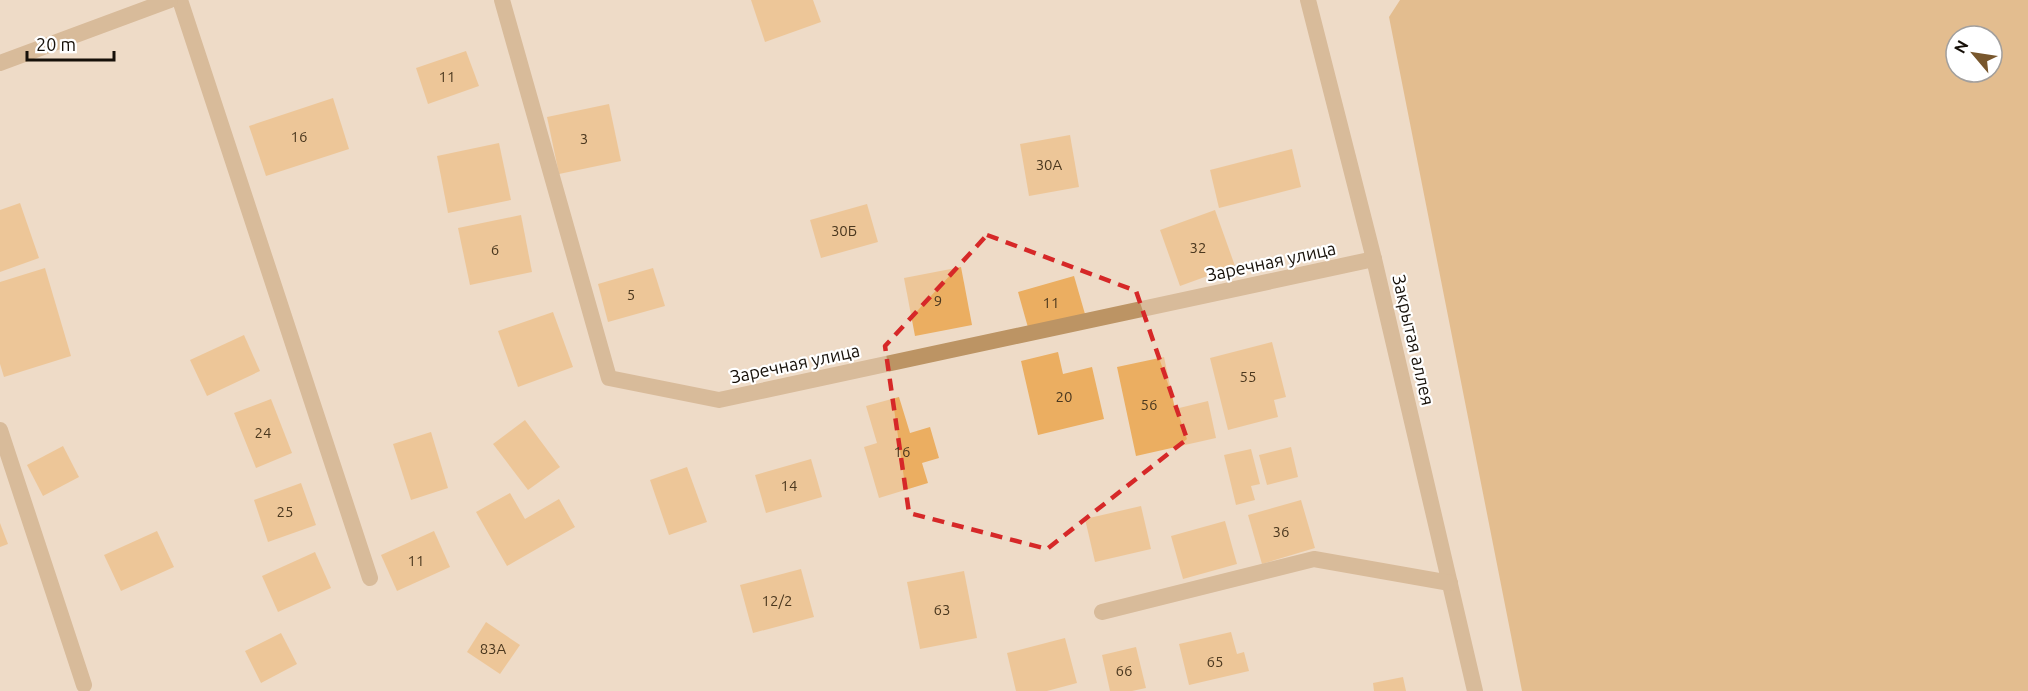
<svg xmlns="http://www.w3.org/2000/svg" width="2028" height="691" viewBox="0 0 2028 691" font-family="Ubuntu,sans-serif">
<rect width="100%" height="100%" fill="#eedbc7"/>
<path fill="#d69a4d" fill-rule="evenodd" d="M1400 0H2028V691H1522L1389 17ZM1956 36H1992V72H1956Z"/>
<g fill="#ebae61">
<polygon points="751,0 813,0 821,22 765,42"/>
<polygon points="466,51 479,86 428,104 416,68"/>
<polygon points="333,98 349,149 266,176 249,126"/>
<polygon points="609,104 621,161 559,174 547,117"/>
<polygon points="1070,135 1079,187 1029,196 1020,144"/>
<polygon points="499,143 511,200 448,213 437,156"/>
<polygon points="1292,149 1301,187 1219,208 1210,170"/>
<polygon points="20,203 39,258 0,272 0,210"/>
<polygon points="867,204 878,242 821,258 810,220"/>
<polygon points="1215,210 1235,266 1180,286 1160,230"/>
<polygon points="521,215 532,272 470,285 458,228"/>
<polygon points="961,267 972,325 915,336 904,278"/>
<polygon points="45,268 71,356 4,377 0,364 0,282"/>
<polygon points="653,268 665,306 608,322 598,284"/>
<polygon points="1074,276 1085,314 1029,331 1018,292"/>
<polygon points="553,312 573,367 518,387 498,331"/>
<polygon points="244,335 260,371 207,396 190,360"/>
<polygon points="1272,342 1286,397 1274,400 1278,417 1228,430 1210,358"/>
<polygon points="1058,352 1063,374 1092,367 1104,419 1038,435 1021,361"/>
<polygon points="1164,357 1175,409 1208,401 1216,438 1136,456 1117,367"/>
<polygon points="899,397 910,433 930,427 939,458 922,463 928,483 879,498 864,447 877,443 866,406"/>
<polygon points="271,399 292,453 256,468 234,413"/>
<polygon points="525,420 560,467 528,490 493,444"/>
<polygon points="431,432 448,488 411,500 393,444"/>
<polygon points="63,446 79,477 43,496 27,465"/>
<polygon points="1291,447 1298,477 1267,485 1259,455"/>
<polygon points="1251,449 1260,484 1251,486 1255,500 1236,505 1224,455"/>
<polygon points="811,459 822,497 766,513 755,475"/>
<polygon points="687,467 707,522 669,535 650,480"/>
<polygon points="301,483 316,525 268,542 254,500"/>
<polygon points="510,493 525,519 559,499 575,527 507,566 476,512"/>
<polygon points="1301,500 1315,548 1262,564 1248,515"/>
<polygon points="1141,506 1151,549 1095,562 1085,519"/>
<polygon points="1225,521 1237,564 1183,579 1171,536"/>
<polygon points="0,523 8,544 0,547"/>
<polygon points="157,531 174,567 121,591 104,555"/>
<polygon points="434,531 450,567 397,591 381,555"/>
<polygon points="315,552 331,588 278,612 262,576"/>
<polygon points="801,569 814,617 753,633 740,585"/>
<polygon points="964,571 977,638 920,649 907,582"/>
<polygon points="486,622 520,645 500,674 467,652"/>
<polygon points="1231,632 1237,654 1244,652 1249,671 1189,685 1179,644"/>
<polygon points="281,633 297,664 261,683 245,651"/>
<polygon points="1065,638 1077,683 1047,691 1016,691 1007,653"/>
<polygon points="1136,647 1146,688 1132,691 1110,691 1102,655"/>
<polygon points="1403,677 1406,691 1374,691 1373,683"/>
</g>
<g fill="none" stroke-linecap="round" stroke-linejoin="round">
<g stroke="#bc9464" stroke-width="16">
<polyline points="180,0 370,578"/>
<polyline points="502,0 609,378 719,400 1374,259"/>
<polyline points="1308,0 1374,259 1475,691"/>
<polyline points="0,63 170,0"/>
<polyline points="0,430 84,685"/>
<polyline points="1102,612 1314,559 1450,583"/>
</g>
</g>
<path d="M0 0H2028V691H0ZM987 235 1136 291 1187 439 1047 549 909 513 885 346Z" fill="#eedbc7" fill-opacity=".55" fill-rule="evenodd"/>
<path fill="none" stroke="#d62828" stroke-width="4.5" stroke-dasharray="12 8" stroke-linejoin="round" d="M987 235 1136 291 1187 439 1047 549 909 513 885 346Z"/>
<g text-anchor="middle" stroke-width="4.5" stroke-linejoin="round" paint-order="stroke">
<g font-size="15" fill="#4b381f">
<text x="447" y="82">11</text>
<text x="299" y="142">16</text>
<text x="584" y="144">3</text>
<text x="1049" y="170">30А</text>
<text x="844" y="236">30Б</text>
<text x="1198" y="253">32</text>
<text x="495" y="255">6</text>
<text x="631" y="300">5</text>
<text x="938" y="306">9</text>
<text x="1051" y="308">11</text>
<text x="1248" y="382">55</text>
<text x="1064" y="402">20</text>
<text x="1149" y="410">56</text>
<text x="263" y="438">24</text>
<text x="902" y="457">16</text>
<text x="789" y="491">14</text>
<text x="285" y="517">25</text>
<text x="1281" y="537">36</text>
<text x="416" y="566">11</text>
<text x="777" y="606">12/2</text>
<text x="942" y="615">63</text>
<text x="493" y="654">83А</text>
<text x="1215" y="667">65</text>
<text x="1124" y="676">66</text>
</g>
<g font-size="18" fill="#161009" stroke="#fff">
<text transform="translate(1271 262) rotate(-12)" y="6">Заречная улица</text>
<text transform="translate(1413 340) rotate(77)" y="6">Закрытая аллея</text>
<text transform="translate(795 364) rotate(-12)" y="6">Заречная улица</text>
</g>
</g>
<g transform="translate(1974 54) rotate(299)"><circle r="28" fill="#ffffff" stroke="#a29f9d" stroke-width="1.5"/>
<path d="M0-4.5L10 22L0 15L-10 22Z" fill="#78572d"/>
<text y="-9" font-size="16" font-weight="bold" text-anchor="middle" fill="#161009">N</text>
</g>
<path d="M27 51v9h87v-9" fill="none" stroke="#161009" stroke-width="3"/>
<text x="36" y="51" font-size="18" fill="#161009" stroke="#ffffff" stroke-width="4.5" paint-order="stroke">20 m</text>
</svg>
